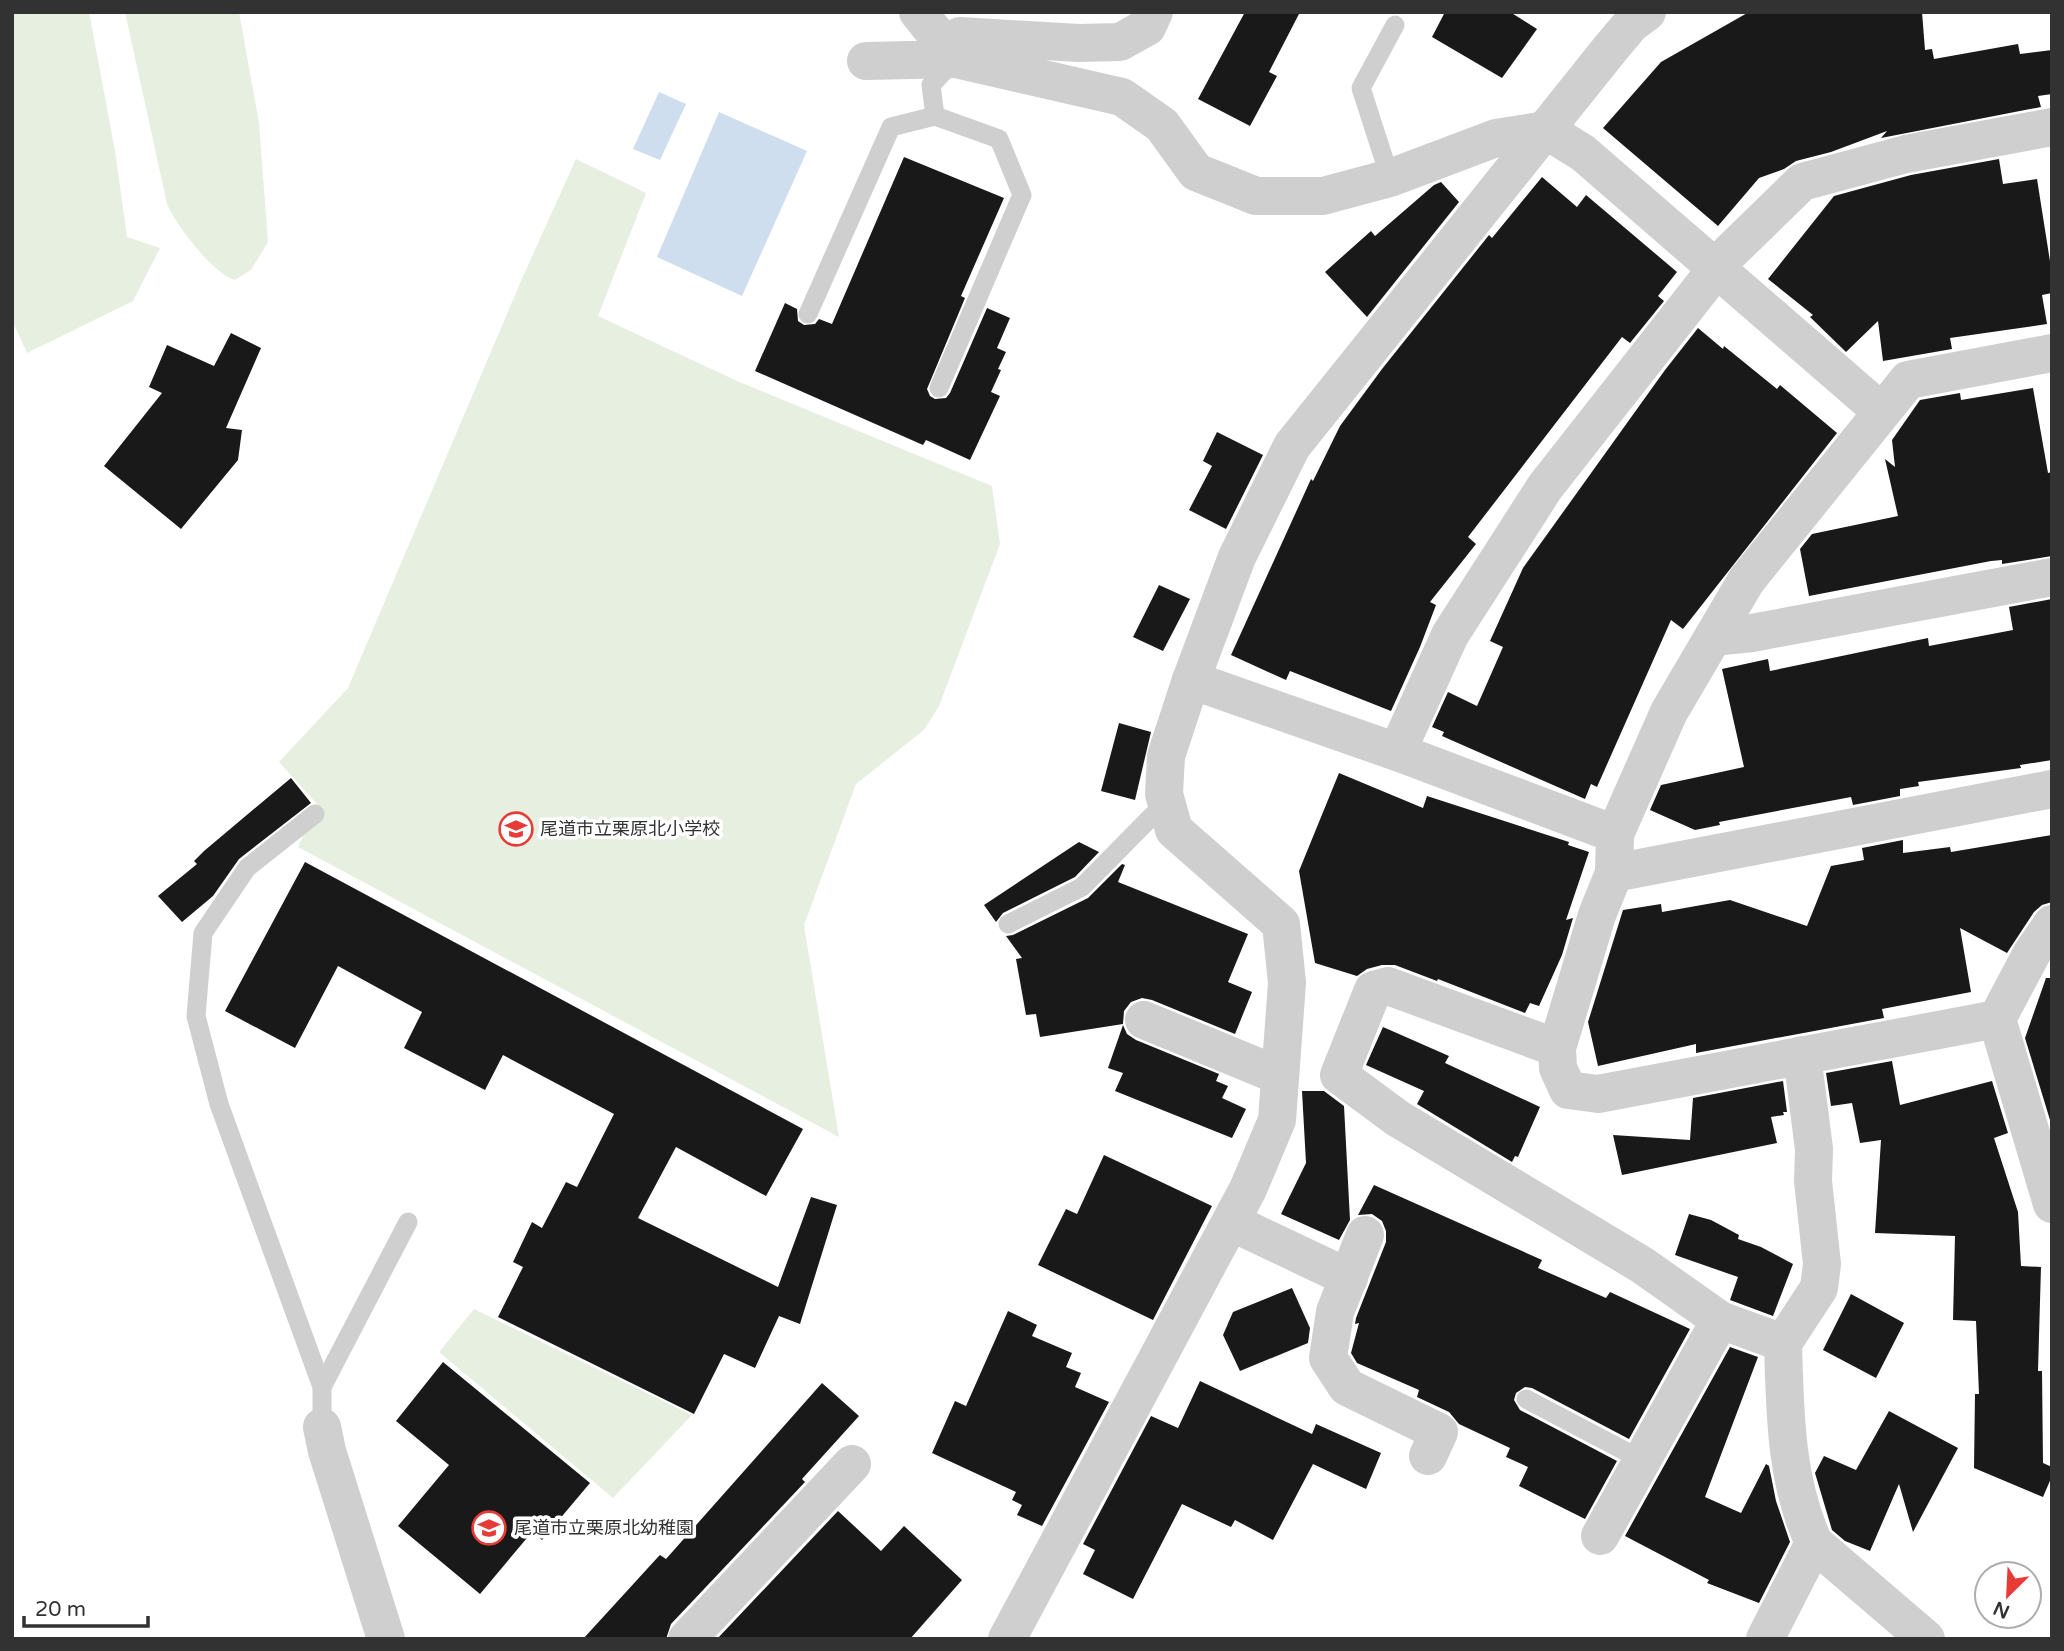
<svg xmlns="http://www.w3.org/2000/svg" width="2064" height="1651" viewBox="0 0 2064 1651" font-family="'Varela Round','Noto Sans JP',sans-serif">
<rect width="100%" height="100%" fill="#fff"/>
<g fill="#e7efe1">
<polygon points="12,12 89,12 115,151 127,237 160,248 133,301 27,353 12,320"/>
<path d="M125 12H239L259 123 268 242 251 270 235 280C213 274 176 225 167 204Z"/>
<polygon points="576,159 646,193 598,316 737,381 992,486 1000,544 939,706 924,730 856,784 804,925 839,1137 298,847 317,804 279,762 348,688 521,281"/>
<polygon points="474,1309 692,1415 613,1498 439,1352"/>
</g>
<g fill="#cedeee">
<polygon points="659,92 686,104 660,160 633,149"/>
<polygon points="719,112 807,151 742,296 657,257"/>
</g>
<g fill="#191919">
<polygon points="1245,12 1300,12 1269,72 1277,76 1250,126 1198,99"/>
<polygon points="1445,12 1510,12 1537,29 1502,78 1432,37"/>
<polygon points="1749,12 1922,12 1925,50 1932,49 1934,59 2018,44 2020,54 2052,50 2052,94 2038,96 2041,107 1881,138 1887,131 1831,152 1796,161 1784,169 1759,178 1718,226 1603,128 1661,62"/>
<polygon points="904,157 1004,198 961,296 965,298 927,389 930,396 935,399 946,398 950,393 987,308 1010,318 997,348 1006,352 998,369 1001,370 991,392 1000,396 970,460 926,440 923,445 755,371 785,303 797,309 798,321 804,325 815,324 819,319 832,324"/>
<polygon points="1999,159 2003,184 2037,179 2052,274 2052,293 2042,295 2047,324 1950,338 1952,349 1883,361 1878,321 1846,352 1810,317 1813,315 1768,279 1834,196 1911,175"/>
<polygon points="1542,177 1577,207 1586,195 1677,272 1658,296 1664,301 1630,343 1622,337 1468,537 1476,544 1430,602 1436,605 1420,647 1391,711 1290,671 1286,680 1231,655 1311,479 1313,481 1340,426 1382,369 1489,235 1492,238"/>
<polygon points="1441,182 1459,202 1367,317 1325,272 1371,231 1375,236 1434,185"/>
<polygon points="1698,328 1723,349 1724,346 1777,389 1780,385 1837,433 1683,629 1671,620 1597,787 1591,784 1585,799 1442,736 1444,732 1432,727 1448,692 1477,706 1503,647 1490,641 1523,568 1665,370"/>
<polygon points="231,333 261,348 226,428 242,430 238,460 181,529 104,466 162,393 149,387 167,345 214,366"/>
<polygon points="2033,388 2048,473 2052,472 2052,556 2002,564 2002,560 1991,561 1809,596 1800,549 1812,534 1898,516 1885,459 1895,467 1892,440 1920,400 1960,393 1961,400"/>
<polygon points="1217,432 1263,455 1226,529 1189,510 1212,466 1203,461"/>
<polygon points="1159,585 1190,599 1163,651 1133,637"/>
<polygon points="2052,599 2052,760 2020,765 2021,768 1918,782 1919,786 1900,789 1900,796 1853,805 1851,797 1719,822 1720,825 1695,830 1650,810 1661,785 1744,767 1722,669 1768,659 1770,671 1928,638 1929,646 2013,630 2009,607"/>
<polygon points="1119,723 1151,732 1135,800 1101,791"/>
<polygon points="1339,773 1423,808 1427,796 1569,842 1568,845 1589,852 1566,920 1573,918 1562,955 1539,1006 1530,1003 1525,1013 1438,979 1437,981 1395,965 1382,965 1367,969 1357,976 1315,963 1299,871"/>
<polygon points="291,778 311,803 239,859 213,896 182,922 158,896 197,864 194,861 204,851"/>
<polygon points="2052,835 2052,902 2042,905 2034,912 2007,953 1960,928 1971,992 1882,1009 1884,1018 1696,1053 1696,1044 1598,1066 1588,1022 1623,910 1661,904 1662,912 1730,900 1807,926 1831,866 1864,860 1862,848 1903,840 1903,853 1950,847 1951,852"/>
<polygon points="1079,842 1099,852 1075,877 1003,913 996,922 984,905"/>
<polygon points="305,862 803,1129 766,1196 676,1147 638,1218 778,1287 811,1197 837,1205 800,1324 779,1316 755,1368 724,1354 694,1414 498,1317 523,1267 513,1262 532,1222 542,1228 566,1182 577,1187 614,1114 503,1055 485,1090 404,1048 422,1012 338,966 295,1048 225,1011"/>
<polygon points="1122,864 1125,865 1118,882 1248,934 1228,982 1252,992 1235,1034 1152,1000 1142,998 1131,1002 1124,1011 1123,1024 1040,1037 1036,1014 1026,1015 1016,959 1022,958 1006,936 1013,935 1088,898"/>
<polygon points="2046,978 2052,978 2052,1120 2050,1120 2025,1038"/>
<polygon points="1123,1025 1127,1034 1136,1040 1219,1074 1216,1081 1228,1086 1222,1098 1246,1109 1232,1138 1115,1091 1123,1073 1108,1068"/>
<polygon points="1383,1027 1449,1056 1445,1063 1540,1107 1518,1157 1515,1156 1512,1162 1417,1104 1424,1091 1366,1065"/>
<polygon points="1892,1061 1900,1105 1992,1081 2008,1133 1994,1138 2018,1212 2021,1266 2041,1267 2038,1371 2042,1371 2043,1463 2052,1467 2052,1476 2043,1497 1974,1468 1975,1394 1979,1394 1976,1321 1953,1320 1955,1236 1875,1233 1881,1140 1860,1143 1852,1103 1831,1106 1826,1073"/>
<polygon points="1783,1081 1787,1112 1783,1112 1784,1115 1771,1117 1777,1143 1622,1175 1613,1135 1690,1140 1693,1098"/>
<polygon points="1302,1091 1324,1091 1344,1106 1350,1220 1339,1240 1281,1214 1306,1163"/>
<polygon points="1104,1155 1212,1206 1153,1320 1038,1265 1066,1209 1077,1214"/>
<polygon points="1374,1185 1542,1260 1538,1268 1606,1298 1610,1292 1690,1329 1629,1439 1532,1388 1525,1387 1516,1393 1514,1400 1520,1410 1617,1461 1585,1519 1519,1486 1528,1467 1506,1457 1510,1448 1459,1424 1449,1412 1417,1397 1419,1390 1357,1363 1351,1353 1359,1323 1355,1324 1356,1318 1386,1242 1386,1231 1382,1221 1372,1214 1358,1215"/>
<polygon points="1689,1214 1711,1220 1739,1235 1738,1239 1761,1247 1793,1264 1773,1316 1730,1300 1738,1277 1675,1255"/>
<polygon points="1292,1288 1310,1328 1308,1343 1240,1371 1223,1335 1233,1312"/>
<polygon points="1851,1294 1904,1323 1876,1378 1823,1350"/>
<polygon points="1008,1311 1037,1325 1032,1336 1072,1353 1066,1367 1081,1373 1075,1387 1109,1402 1042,1526 1017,1515 1022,1505 1012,1500 1016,1492 932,1453 955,1401 966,1406"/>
<polygon points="1730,1347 1758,1357 1705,1497 1741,1513 1766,1464 1769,1466 1776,1501 1790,1542 1759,1603 1707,1583 1709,1580 1625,1536"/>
<polygon points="443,1362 590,1483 542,1540 532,1532 480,1594 398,1526 449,1465 396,1421"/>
<polygon points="1200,1381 1312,1434 1316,1424 1381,1453 1366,1489 1313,1464 1273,1540 1235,1520 1231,1527 1182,1504 1133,1599 1083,1574 1095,1550 1083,1544 1151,1416 1178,1428"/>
<polygon points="822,1383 859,1416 802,1479 805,1482 671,1624 666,1639 583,1639 658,1557 660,1555 666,1559"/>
<polygon points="1889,1411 1958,1448 1913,1532 1899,1484 1870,1551 1845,1541 1832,1530 1815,1473 1824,1456 1856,1470"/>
<polygon points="838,1511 881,1551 904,1526 962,1580 910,1639 717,1639"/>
</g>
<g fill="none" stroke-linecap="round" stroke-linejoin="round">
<g stroke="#cfcfcf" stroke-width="19">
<polyline points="935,116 931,85 955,60"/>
<polyline points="1390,178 1361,88 1395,25"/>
<polyline points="808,314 891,127 935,116 999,139 1022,195 939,388"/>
<polyline points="315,814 247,868 203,933 196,1016 219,1104 322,1387 322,1427"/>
<polyline points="1008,924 1082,887 1166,802"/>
<polyline points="322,1387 408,1222"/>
<polyline points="1526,1399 1642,1460"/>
</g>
<g stroke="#cfcfcf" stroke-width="38">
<polyline points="918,12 956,59 1122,97 1162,125 1196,172 1256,196 1323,196 1390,178 1496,138 1546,130 1583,153 1882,412"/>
<polyline points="949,51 960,36 1079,43 1120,42 1147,27 1154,12"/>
<polyline points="866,61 956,59"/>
<polyline points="2052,353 1908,380 1746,581 1669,712 1615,834 1614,873 2052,789"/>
<polyline points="1713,637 1752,633 2052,577"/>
<polyline points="1191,680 1397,752 1615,834"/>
<polyline points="1397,752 1450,635 1545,487 1728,254 1802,182 1906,154 2052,127"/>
<polyline points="1614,873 1597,915 1557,1048 1558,1068 1568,1090 1598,1094 1997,1019"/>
<polyline points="2052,924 2032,953 1997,1019 2052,1204"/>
<polyline points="1144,1020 1280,1076"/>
<path d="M1557 1048 1388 986 1373 990 1339 1075 1397 1118 1642 1265 1720 1320 1783 1343C1785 1411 1785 1480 1814 1543L1926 1639"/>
<polyline points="1231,1222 1349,1278"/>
<polyline points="1365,1235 1335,1312 1328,1358 1347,1387 1439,1432 1428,1456"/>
<polyline points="1783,1343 1819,1288 1822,1264 1813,1181 1814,1149 1802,1055"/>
<polyline points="322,1427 327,1451 386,1639"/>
<polyline points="1600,1536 1720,1320"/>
<polyline points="687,1639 852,1464"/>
<polyline points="1007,1639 1248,1189 1277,1120 1287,983 1281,924 1174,830 1164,794 1166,756 1191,680 1237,557 1292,446 1610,49 1631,24 1647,12"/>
<polyline points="1765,1639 1814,1543"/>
</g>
</g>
<defs>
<symbol id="school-ring" viewBox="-11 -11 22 22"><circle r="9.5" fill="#fff" stroke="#e63b37" stroke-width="1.5"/><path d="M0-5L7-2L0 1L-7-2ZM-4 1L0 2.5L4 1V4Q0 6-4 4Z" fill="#e63b37"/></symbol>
</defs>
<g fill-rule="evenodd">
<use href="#school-ring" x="497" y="810" width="38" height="38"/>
<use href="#school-ring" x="470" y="1509" width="38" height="38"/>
</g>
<g text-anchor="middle" stroke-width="7" stroke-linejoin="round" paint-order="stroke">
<g font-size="18" fill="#323232" stroke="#fff" text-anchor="start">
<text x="540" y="835">尾道市立栗原北小学校</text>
<text x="514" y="1534">尾道市立栗原北幼稚園</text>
</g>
</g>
<rect width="2064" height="1651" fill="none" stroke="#323232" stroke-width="28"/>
<g transform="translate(2008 1595) rotate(204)"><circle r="33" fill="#ffffff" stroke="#adadad" stroke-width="2"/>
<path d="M0-5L12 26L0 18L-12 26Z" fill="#e63b37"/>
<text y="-10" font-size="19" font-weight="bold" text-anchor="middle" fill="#323232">N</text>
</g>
<path d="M24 1616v10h124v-10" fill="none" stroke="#323232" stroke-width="3.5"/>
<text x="35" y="1616" font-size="21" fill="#323232" stroke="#ffffff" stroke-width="5" paint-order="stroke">20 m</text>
</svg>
